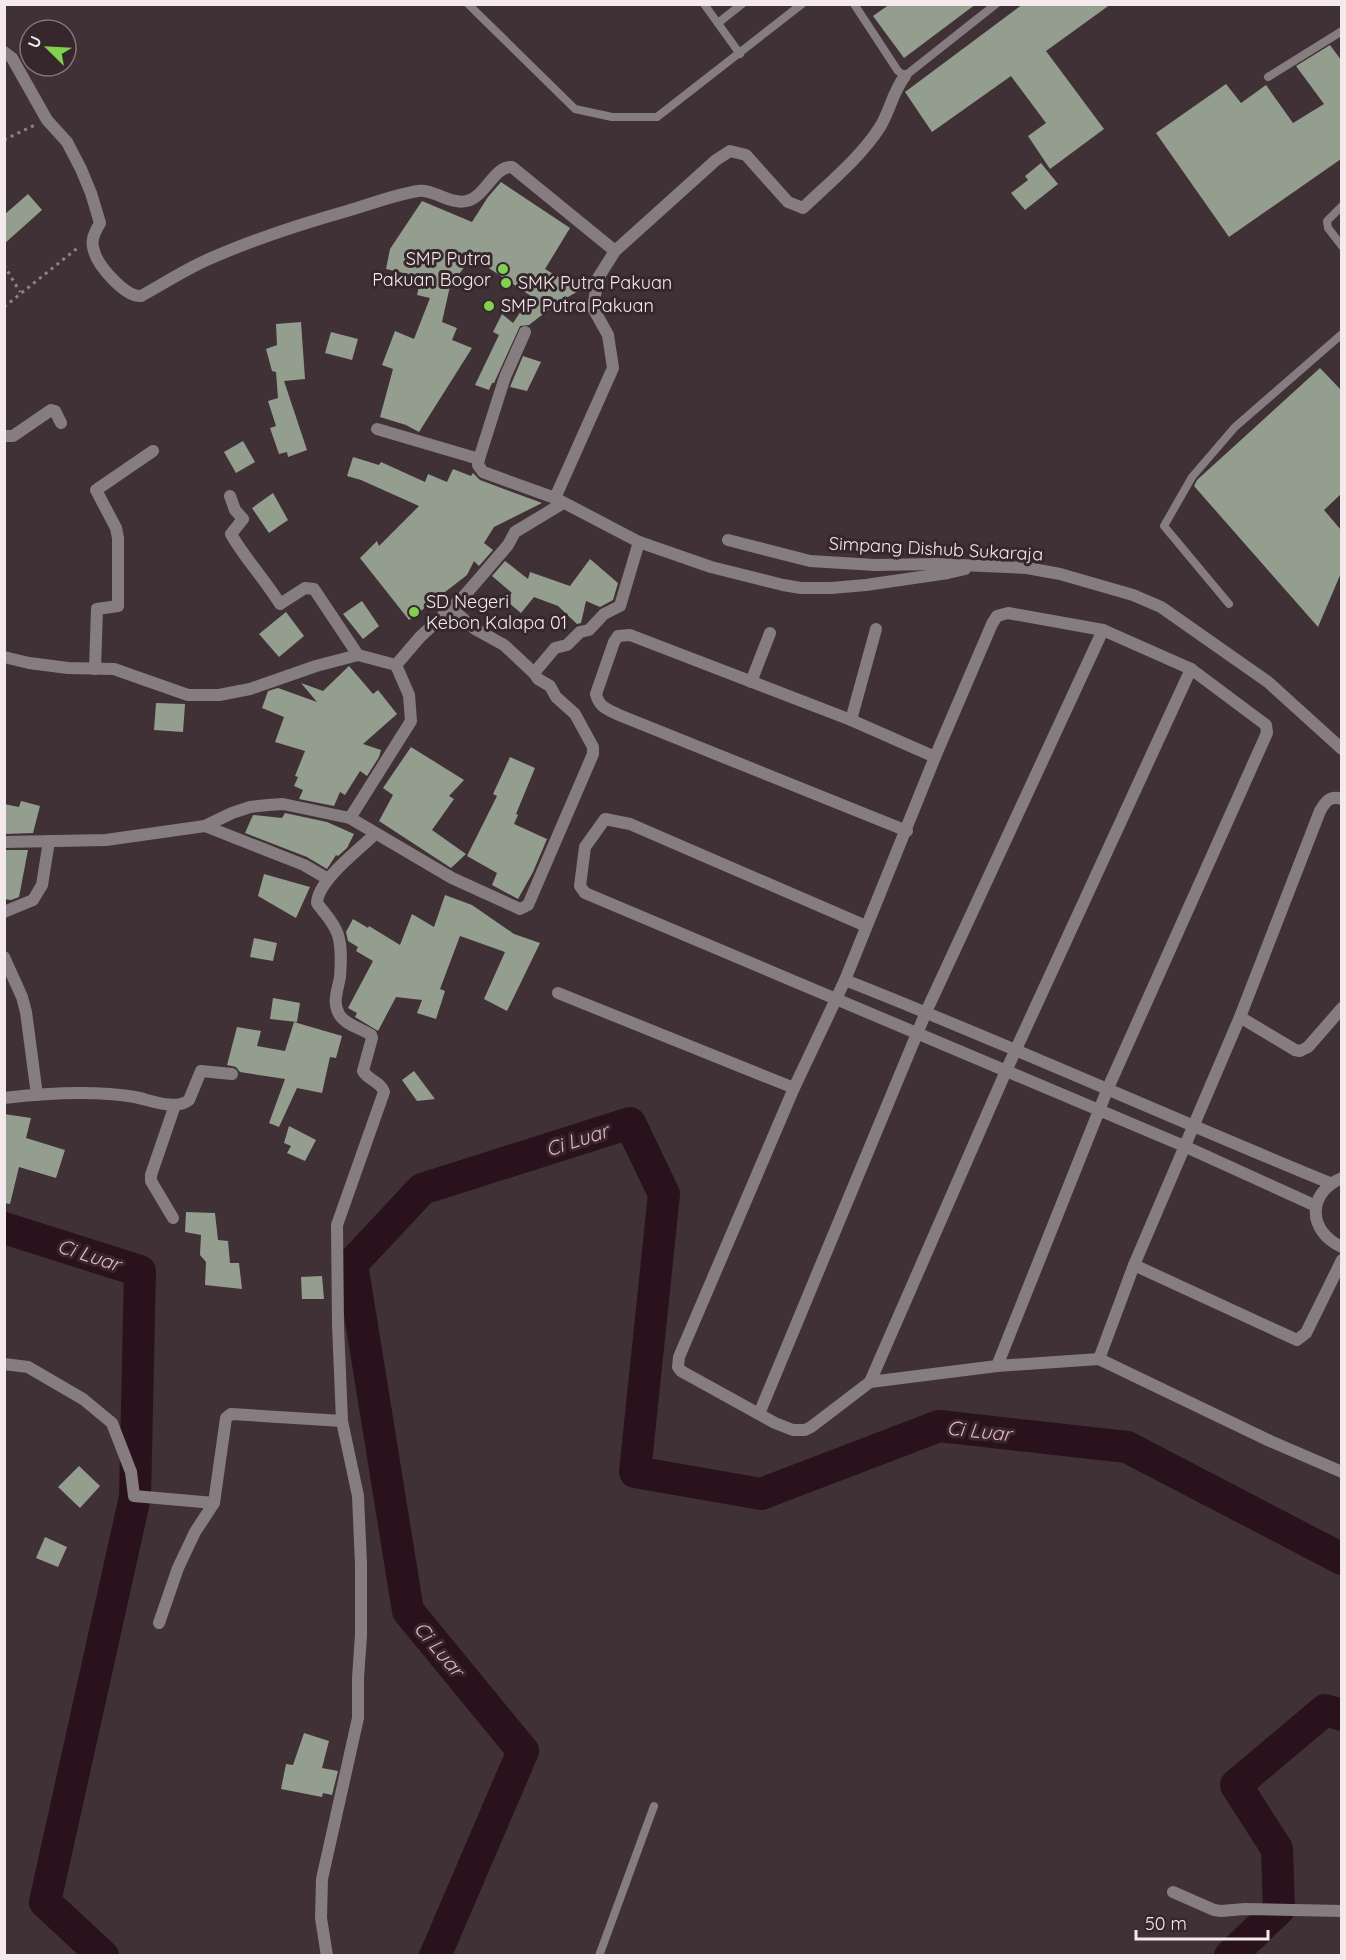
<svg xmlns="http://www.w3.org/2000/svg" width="1346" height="1960" viewBox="0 0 1346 1960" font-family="Quicksand,sans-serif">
<rect width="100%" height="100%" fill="#403136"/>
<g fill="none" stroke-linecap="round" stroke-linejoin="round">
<g stroke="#29121b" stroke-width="32">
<polyline points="4,1228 140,1271 135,1497 45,1902 103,1956"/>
<polyline points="435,1956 523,1751 408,1611 352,1264 422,1189 630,1123 664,1194 635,1472 761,1494 939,1426 1127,1447 1342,1559"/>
<polyline points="1230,1956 1279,1909 1277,1849 1236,1785 1325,1710 1342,1715"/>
</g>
</g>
<g fill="#949e8f">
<polygon points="890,4 976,4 904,58 873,16"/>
<polygon points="1023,4 1111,4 1046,51 1104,129 1050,169 1028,136 1046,123 1011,76 932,132 905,92"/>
<polygon points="1330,45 1341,60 1341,159 1229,237 1156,133 1226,84 1241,103 1266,85 1293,123 1324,104 1296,66"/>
<polygon points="1041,163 1058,184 1025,210 1011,193 1028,180 1025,176"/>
<polygon points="501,182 570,228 545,269 580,290 556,304 529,325 520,326 494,383 492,383 489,390 475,385 499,335 493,332 502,314 513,323 531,296 472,257 450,286 442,322 457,328 452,340 472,348 419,432 406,425 380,417 393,369 382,365 395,331 414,339 430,298 417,295 421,277 386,269 390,249 422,201 472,222 488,197"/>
<polygon points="28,194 42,210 4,244 4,215"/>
<polygon points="301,322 305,379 284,381 307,450 288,457 287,452 279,454 270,428 276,426 268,401 278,398 276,372 272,371 266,349 277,345 276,324"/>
<polygon points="331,332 358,339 352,360 325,353"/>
<polygon points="523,356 541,362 527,391 510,387"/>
<polygon points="1320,368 1341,390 1341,494 1324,510 1341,530 1341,573 1318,627 1194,486 1197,480"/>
<polygon points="243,441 255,462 236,473 224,452"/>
<polygon points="353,457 379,465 381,462 425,482 428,474 447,482 453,469 471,476 473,473 480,480 542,503 494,527 484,543 493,550 479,566 474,561 467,575 409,620 360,558 377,541 379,546 419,506 361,480 347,476"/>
<polygon points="273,493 288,520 269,533 252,508"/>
<polygon points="590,559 618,583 613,600 600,607 586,601 581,623 577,624 558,606 534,597 521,613 504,599 512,593 492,576 505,561 528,579 530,572 570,586"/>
<polygon points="362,601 379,626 363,639 343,614"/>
<polygon points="286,612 304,636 279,657 259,634"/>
<polygon points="349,666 373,694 378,690 397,714 363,744 381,750 379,757 367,776 360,771 345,795 340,792 334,806 299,799 303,790 294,786 298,777 295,776 305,751 275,742 284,717 262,708 268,691 278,688 317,702 301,683 323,691"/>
<polygon points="156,703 185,704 183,732 154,730"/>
<polygon points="411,747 464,780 449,796 454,799 432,830 466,854 451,868 379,821 393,795 383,788"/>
<polygon points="510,757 535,768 516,814 518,815 514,824 547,839 533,872 518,899 492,885 497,873 467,856 497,796 493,794"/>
<polygon points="21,801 40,806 33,833 4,834 4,804 19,807"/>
<polygon points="285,813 327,822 354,834 347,848 338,856 336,855 327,869 307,857 245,833 253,815 282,818"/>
<polygon points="4,850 28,850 19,897 11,900 4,899"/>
<polygon points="264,874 310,887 296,918 258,896"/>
<polygon points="445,895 472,905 514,934 540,943 507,1011 484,999 505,952 460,936 440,989 445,991 436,1019 417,1013 422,1000 396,997 378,1031 355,1017 357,1013 348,1008 373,961 356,951 358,947 348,941 346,932 353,919 368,928 369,926 400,945 412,914 434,927"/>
<polygon points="254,938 277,943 273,961 250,957"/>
<polygon points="273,998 300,1003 297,1022 270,1019"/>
<polygon points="294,1022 342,1036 336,1058 330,1057 322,1093 297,1088 279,1127 269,1123 285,1079 240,1072 236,1067 227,1065 237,1027 261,1031 257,1046 285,1051"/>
<polygon points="414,1071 435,1099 417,1101 402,1080"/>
<polygon points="4,1114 31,1118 26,1138 65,1150 56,1178 19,1167 10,1204 4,1203"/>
<polygon points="289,1126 316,1140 305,1161 287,1153 291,1146 284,1143"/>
<polygon points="186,1212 215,1213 218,1240 228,1241 230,1263 239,1263 242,1289 205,1285 206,1262 200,1255 201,1235 185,1232"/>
<polygon points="322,1276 324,1299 302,1299 301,1277"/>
<polygon points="79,1466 100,1486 80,1508 58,1487"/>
<polygon points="45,1537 67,1547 58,1567 36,1558"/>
<polygon points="304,1733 329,1741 322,1768 338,1771 332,1795 323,1793 322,1797 281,1789 286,1764 293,1765"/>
</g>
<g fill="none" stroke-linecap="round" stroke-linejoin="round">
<g stroke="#8f8286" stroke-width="3" stroke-dasharray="3 4.5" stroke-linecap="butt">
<polyline points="4,140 35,125"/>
<polyline points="4,265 20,292"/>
<polyline points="4,307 80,246"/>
</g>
<g stroke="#857d80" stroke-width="8">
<polyline points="468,4 575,109 612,117 657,117 802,4"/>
<polyline points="704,4 740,54"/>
<polyline points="854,4 898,71 905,76 996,4"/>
<polyline points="718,23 742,4"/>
<polyline points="1268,77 1342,31"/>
<polyline points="1342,206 1327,221 1328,228 1342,246"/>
<polyline points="1229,604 1164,526 1192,477 1235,427 1342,334"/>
<polyline points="599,1956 654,1806"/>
</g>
<g stroke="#857d80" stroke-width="12">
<path d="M4 52 12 58 47 120 67 142 81 169 91 193 100 223C95 232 90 240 94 251 98 266 125 297 141 296 163 284 186 269 209 259 254 239 301 224 347 211 371 204 394 195 418 191 434 189 450 205 467 201 485 197 495 165 512 167L615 251"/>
<polyline points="525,332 505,377 479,459 478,465 483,472 555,498 639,542 711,567 783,585 801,588 831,588 866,585 948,573 965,569"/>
<polyline points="377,429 479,459"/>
<polyline points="4,436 13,436 51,410 55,411 61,423"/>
<path d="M230 496 235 510 243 519 231 534C245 559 265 579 280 604L305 588 314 589 358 655"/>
<path d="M555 498 613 368 608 335 593 308 598 278 615 251 716 160 730 151 746 155 788 202 803 208C830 182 860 158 880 127 890 111 893 91 905 76"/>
<polyline points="728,540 810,561 875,565 937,564 1027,568 1060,574 1133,595 1161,607 1268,682 1342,749"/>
<polyline points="451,608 475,629 504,645 534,673"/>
<polyline points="4,657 29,663 68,668 114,669 188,695 219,695 250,689 316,666 358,655 396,665 420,637 465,595 508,545 515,532 563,503"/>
<polyline points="95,669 97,609 118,606 118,538 116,528 96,490 153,451"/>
<polyline points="751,682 770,633"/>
<polyline points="851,720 876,629"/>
<polyline points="350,818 452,878 520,909 528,905 593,754 593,747 575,714 556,697 550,686 538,679 534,673 555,648 567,645 580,632 589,630 604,614 620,606 639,542"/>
<polyline points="205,826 304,865 328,879"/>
<path d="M907 831 619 715C607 709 599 707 596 694L614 642 618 636 630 635 851 720 935 757"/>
<polyline points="4,842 106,840 205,826 232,813 250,807 268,805 283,804 350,818 411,721 409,695 396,665"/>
<polyline points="4,912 33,900 42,885 49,841"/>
<polyline points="866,926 630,824 605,819 585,847 580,886 585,893 1184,1146 1316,1206"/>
<polyline points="4,957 22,997 26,1012 37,1095"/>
<path d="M845 980C1008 1044 1168 1117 1330 1183"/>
<polyline points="558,993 794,1088"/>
<polyline points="1240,1017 1295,1050 1300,1051 1308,1047 1342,1008"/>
<path d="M4 1098C47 1093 92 1090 135 1097 150 1100 176 1111 189 1100L201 1071 232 1074"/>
<path d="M1342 1178C1306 1193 1308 1232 1342 1247"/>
<polyline points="173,1218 151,1181 151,1175 175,1105"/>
<path d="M1134 1265 1240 1017 1320 811C1325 802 1330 795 1342 799"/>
<polyline points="1099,1359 1134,1265 1297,1340 1306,1333 1342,1260"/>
<polyline points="4,1364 28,1367 83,1399 112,1423 131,1472 134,1496 214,1503 226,1418 231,1414 342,1421"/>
<polyline points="997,1366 1108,1088 1267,733 1266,725 1191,669 1103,630 1008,613 997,616 992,624 935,757 845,980 794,1088 679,1357 678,1367 681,1371 775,1423 793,1430 805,1430 811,1427 870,1382 997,1366 1099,1359 1270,1441 1342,1472"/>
<polyline points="870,1382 1006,1071 1191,669"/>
<polyline points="759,1414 926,1012 1103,630"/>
<polyline points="159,1623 178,1568 195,1532 214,1503"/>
<polyline points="1173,1892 1214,1910 1221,1911 1245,1909 1342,1911"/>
<path d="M327 1956 321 1918 322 1879 358 1718V1678L361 1635V1564L358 1496 342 1421 338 1325 337 1225 384 1092C381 1082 368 1080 363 1071L372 1038 371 1035C361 1028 345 1025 339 1014 332 1002 338 989 340 977 341 963 342 948 338 935 334 922 324 913 317 903 318 880 359 850 375 834"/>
</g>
</g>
<g fill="#81d050" stroke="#35272c" stroke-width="2">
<circle cx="503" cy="269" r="6"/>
<circle cx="506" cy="283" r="6"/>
<circle cx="489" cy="306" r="6"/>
<circle cx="414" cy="612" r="6"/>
</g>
<g text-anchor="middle" stroke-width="6" stroke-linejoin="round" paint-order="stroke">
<g font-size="18" fill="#f4eaed" stroke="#35272c" text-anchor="start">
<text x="491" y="265" text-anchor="end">SMP Putra<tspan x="491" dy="21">Pakuan Bogor</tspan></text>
<text x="518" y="289">SMK Putra Pakuan</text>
<text x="501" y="312">SMP Putra Pakuan</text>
<text x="426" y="608">SD Negeri<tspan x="426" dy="21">Kebon Kalapa 01</tspan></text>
</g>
<g font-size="18" fill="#f4eaed" stroke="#35272c">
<text transform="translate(936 549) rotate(3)" y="6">Simpang Dishub Sukaraja</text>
</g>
<g font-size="20" font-style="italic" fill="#ecb2c7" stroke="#35272c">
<text transform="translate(577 1140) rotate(-18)" y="7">Ci Luar</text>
<text transform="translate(89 1255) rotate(18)" y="7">Ci Luar</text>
<text transform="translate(979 1431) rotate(6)" y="7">Ci Luar</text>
<text transform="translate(439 1649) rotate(50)" y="7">Ci Luar</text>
</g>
</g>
<rect width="1346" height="1960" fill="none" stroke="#f4eaed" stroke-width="12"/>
<g transform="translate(48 48) rotate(294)"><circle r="28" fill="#35272c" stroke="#817579" stroke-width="1.5"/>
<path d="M0-4.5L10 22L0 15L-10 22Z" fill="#81d050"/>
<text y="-9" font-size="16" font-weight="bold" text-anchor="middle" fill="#f4eaed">U</text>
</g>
<path d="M1136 1930v9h132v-9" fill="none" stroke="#f4eaed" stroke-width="3"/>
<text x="1145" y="1930" font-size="18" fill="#f4eaed" stroke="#35272c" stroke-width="4.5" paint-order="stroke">50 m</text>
</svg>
